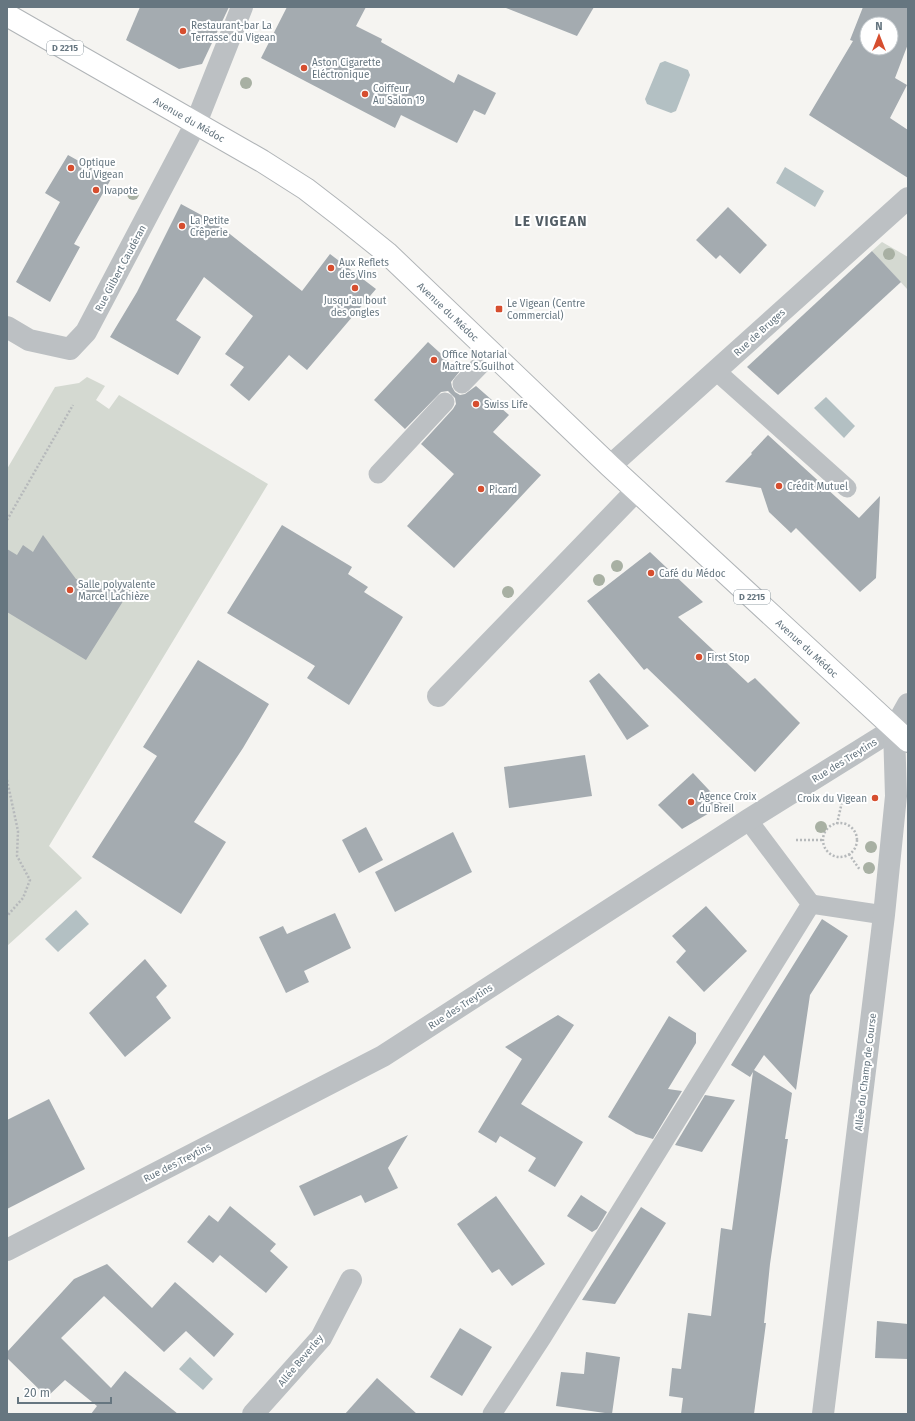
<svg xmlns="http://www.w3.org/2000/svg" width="915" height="1421" viewBox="0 0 915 1421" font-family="'Fira Sans',sans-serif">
<rect width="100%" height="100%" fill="#f5f4f1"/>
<g fill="#d4d9d1">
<polygon points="882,242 908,257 908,290 872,251"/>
<polygon points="87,377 105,386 96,400 109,409 119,395 268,484 49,846 82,878 7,946 7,469 55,387 79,383"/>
</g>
<g fill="#b3c0c3">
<polygon points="665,61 688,70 690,75 676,111 671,113 647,104 645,99 660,63"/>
<polygon points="785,167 824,191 815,207 776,183"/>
<polygon points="826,397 855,426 844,438 814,408"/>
<polygon points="76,910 89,924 58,952 45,939"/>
<polygon points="190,1357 213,1379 203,1390 179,1369"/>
</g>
<g fill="#a4abb0" fill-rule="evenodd">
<polygon points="140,7 229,7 202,64 179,69 126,40"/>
<polygon points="287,7 366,7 356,26 382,39 381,42 454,83 458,74 496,93 485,115 474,110 457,143 401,115 395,128 261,58"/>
<polygon points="507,7 594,7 577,36 506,8"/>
<path d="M863 7H908V44L895 78 907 85 890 118 908 130V178L809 115 853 41 850 40ZM867 24H891V48H867Z"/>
<polygon points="68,155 111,179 74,244 80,247 50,302 16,282 60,202 45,193"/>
<polygon points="181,204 216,223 302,291 330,254 376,289 307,370 289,355 249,401 230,385 244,367 225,354 253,316 204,277 176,320 201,337 178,375 110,337 137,292"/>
<polygon points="728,207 767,245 740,274 720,255 716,259 696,240"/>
<polygon points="872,251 901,282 778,395 747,367"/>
<polygon points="428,342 460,371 451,382 452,387 455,392 460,395 465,394 476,386 509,415 493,432 541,475 454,568 407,526 454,474 421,444 453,409 456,404 455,398 448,391 441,392 405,429 374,400"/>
<polygon points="768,435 859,518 880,496 876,578 860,592 796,528 791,533 769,512 761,488 725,482 752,454 751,453"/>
<polygon points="282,525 352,567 348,574 368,587 364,592 403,617 349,705 307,678 315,666 227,613"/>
<polygon points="43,535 76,579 132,587 86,660 7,612 7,549 17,555 23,545 33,552"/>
<polygon points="650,552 703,602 678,617 748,683 755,678 800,723 755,772 647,668 644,670 587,601"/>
<polygon points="198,660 269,704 243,748 194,822 226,842 181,914 92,857 157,756 143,747"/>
<polygon points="599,673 649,726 627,740 589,681"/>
<polygon points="585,755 592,796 509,808 504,767"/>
<polygon points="693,773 723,805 682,829 658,805"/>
<polygon points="366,827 383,860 359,873 342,840"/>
<polygon points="453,832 472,872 395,912 375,872"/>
<polygon points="706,906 747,951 704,992 676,962 686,951 672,936"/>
<polygon points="335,913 351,948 304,971 309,982 286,993 259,937 283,926 287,934"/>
<polygon points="822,919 848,936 810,995 796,1090 764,1055 754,1070 792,1093 785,1139 788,1139 770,1264 764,1323 766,1323 754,1414 681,1414 683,1398 669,1396 672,1368 681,1369 688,1313 711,1316 721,1228 732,1230 753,1072 750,1077 731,1065"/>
<polygon points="145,959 167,986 156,997 171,1018 125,1057 89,1013"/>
<polygon points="558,1015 574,1025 521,1104 583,1142 555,1187 528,1171 536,1158 500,1136 496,1143 478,1132 522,1059 505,1047"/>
<polygon points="669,1016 696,1033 696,1043 668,1089 682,1091 653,1139 636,1134 608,1117"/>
<polygon points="705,1095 735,1100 702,1152 675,1145"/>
<polygon points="49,1099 85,1169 7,1209 7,1120"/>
<polygon points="408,1135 388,1168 398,1188 365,1203 361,1195 314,1216 299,1186"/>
<polygon points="581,1195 607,1212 597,1229 592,1232 567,1216"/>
<polygon points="496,1196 545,1264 512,1286 499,1269 492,1273 457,1224"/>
<polygon points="230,1206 276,1244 270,1251 288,1267 266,1293 220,1255 213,1263 187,1242 209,1215 218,1222"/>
<polygon points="641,1207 666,1223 615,1304 582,1300"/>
<polygon points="107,1264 152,1308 175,1282 234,1334 214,1357 186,1331 164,1352 104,1296 61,1338 111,1388 125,1371 178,1414 91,1414 97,1406 65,1380 47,1397 7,1358 7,1352 74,1279"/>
<polygon points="877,1321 908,1324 908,1359 875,1358"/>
<polygon points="460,1328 492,1347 462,1396 430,1377"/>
<polygon points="586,1352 620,1357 612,1414 556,1406 561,1372 584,1374"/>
<polygon points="377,1378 417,1414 345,1414"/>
</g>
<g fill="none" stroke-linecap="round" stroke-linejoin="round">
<defs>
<g id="primary">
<path id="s1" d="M7 15 262 161 306 189 341 216 387 253 610 466 908 741"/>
</g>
</defs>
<use href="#primary" stroke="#b0b4b7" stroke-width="24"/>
<g stroke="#b6b9bb" stroke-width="2.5" stroke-dasharray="2 2" stroke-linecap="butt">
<polyline points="7,520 73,405"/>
<polyline points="7,780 18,831 17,856 30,880 23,898 7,916"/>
<circle cx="840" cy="840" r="17"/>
<polyline points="837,824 844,793"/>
<polyline points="796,840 823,840"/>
<polyline points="849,854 860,870"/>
</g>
<g stroke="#bcc0c3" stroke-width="19">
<polyline points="716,371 847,488"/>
<polyline points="462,384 492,353"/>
<polyline points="378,474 445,402"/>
<polyline points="811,904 884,915"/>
<polyline points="492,1414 543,1336 811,904 748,820"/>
</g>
<g stroke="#bcc0c3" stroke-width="22">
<polyline points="7,327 29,340 70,349 86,332 196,123 242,7"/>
<polyline points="610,466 908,198"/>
<polyline points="438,696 637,490"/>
<polyline points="7,1250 383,1056 748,820 894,729 908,704"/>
<polyline points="253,1414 321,1338 351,1280"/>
<polyline points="823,1414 884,915 896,796 894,729"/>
</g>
<use href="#primary" stroke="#fff" stroke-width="22"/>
</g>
<g fill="#a8b0a3">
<circle cx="246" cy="83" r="6"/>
<circle cx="133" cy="194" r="6"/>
<circle cx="889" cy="254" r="6"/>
<circle cx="617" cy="566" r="6"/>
<circle cx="599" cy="580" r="6"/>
<circle cx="508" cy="592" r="6"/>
<circle cx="821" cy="827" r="6"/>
<circle cx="871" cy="847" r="6"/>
<circle cx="869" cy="868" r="6"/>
</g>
<g fill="#d64e2f" stroke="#fff" stroke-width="1.5">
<circle cx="183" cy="31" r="4"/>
<circle cx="304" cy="68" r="4"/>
<circle cx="365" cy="94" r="4"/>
<circle cx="71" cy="168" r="4"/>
<circle cx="96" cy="190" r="4"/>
<circle cx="182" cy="226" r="4"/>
<circle cx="331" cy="268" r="4"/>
<circle cx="355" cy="288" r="4"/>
<rect x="495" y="305" width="8" height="8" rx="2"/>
<circle cx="434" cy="360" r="4"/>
<circle cx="476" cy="404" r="4"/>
<circle cx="779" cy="486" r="4"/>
<circle cx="481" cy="489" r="4"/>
<circle cx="651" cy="573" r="4"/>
<circle cx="70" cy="590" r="4"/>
<circle cx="699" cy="657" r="4"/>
<circle cx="875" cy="798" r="4"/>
<circle cx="691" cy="802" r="4"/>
</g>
<g text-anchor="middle" stroke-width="4" stroke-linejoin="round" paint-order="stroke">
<g fill="#fff" stroke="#949fa6" stroke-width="1">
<rect x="47" y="41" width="36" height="14" rx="3"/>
<rect x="734" y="590" width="36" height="14" rx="3"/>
</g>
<g font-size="9" font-weight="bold" fill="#667680">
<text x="65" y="51">D 2215</text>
<text x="752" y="600">D 2215</text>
</g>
<g font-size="10" fill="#667680" stroke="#fff" text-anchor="start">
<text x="191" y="29">Restaurant-bar La<tspan x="191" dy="12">Terrasse du Vigean</tspan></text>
<text x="312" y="66">Aston Cigarette<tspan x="312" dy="12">Eléctronique</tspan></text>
<text x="373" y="92">Coiffeur<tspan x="373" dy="12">Au Salon 19</tspan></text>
<text x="79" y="166">Optique<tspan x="79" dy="12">du Vigean</tspan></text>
<text x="104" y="194">Ivapote</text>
<text x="190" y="224">La Petite<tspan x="190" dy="12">Crêperie</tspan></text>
<text x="339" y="266">Aux Reflets<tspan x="339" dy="12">des Vins</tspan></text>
<text x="355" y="304" text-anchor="middle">Jusqu'au bout<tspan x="355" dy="12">des ongles</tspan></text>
<text x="507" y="307">Le Vigean (Centre<tspan x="507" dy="12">Commercial)</tspan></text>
<text x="442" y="358">Office Notarial<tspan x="442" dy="12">Maître S.Guilhot</tspan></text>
<text x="484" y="408">Swiss Life</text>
<text x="787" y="490">Crédit Mutuel</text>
<text x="489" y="493">Picard</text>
<text x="659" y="577">Café du Médoc</text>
<text x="78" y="588">Salle polyvalente<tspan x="78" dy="12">Marcel Lachièze</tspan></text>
<text x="707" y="661">First Stop</text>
<text x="699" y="800">Agence Croix<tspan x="699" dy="12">du Breil</tspan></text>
<text x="867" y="802" text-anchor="end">Croix du Vigean</text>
</g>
<g font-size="10" fill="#667680" stroke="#fff">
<text dy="4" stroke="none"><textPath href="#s1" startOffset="210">Avenue du Médoc</textPath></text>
<text transform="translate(120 268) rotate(-62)" y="4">Rue Gilbert Caudéran</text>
<text dy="4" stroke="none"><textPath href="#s1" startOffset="534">Avenue du Médoc</textPath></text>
<text transform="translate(759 332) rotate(-42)" y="4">Rue de Bruges</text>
<text dy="4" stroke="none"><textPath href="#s1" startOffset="1026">Avenue du Médoc</textPath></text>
<text transform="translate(844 760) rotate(-32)" y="4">Rue des Treytins</text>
<text transform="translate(460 1006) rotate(-33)" y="4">Rue des Treytins</text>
<text transform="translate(865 1072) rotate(-83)" y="4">Allée du Champ de Course</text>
<text transform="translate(177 1162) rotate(-27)" y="4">Rue des Treytins</text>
<text transform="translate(300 1360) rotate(-50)" y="4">Allée Beverley</text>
</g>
<g font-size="14" font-weight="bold" letter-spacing="1" fill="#535e66" stroke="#fff">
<text x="551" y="226">LE VIGEAN</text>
</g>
</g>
<rect width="915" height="1421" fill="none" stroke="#667680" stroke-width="16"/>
<g transform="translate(879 36)"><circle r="19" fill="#ffffff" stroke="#c2c8cc"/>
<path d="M0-3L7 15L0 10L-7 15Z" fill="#d64e2f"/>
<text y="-6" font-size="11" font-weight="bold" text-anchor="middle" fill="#667680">N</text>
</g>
<path d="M18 1397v6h93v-6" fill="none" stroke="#667680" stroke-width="2"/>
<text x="24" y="1397" font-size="12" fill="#667680" stroke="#ffffff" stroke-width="3" paint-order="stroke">20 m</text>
</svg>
